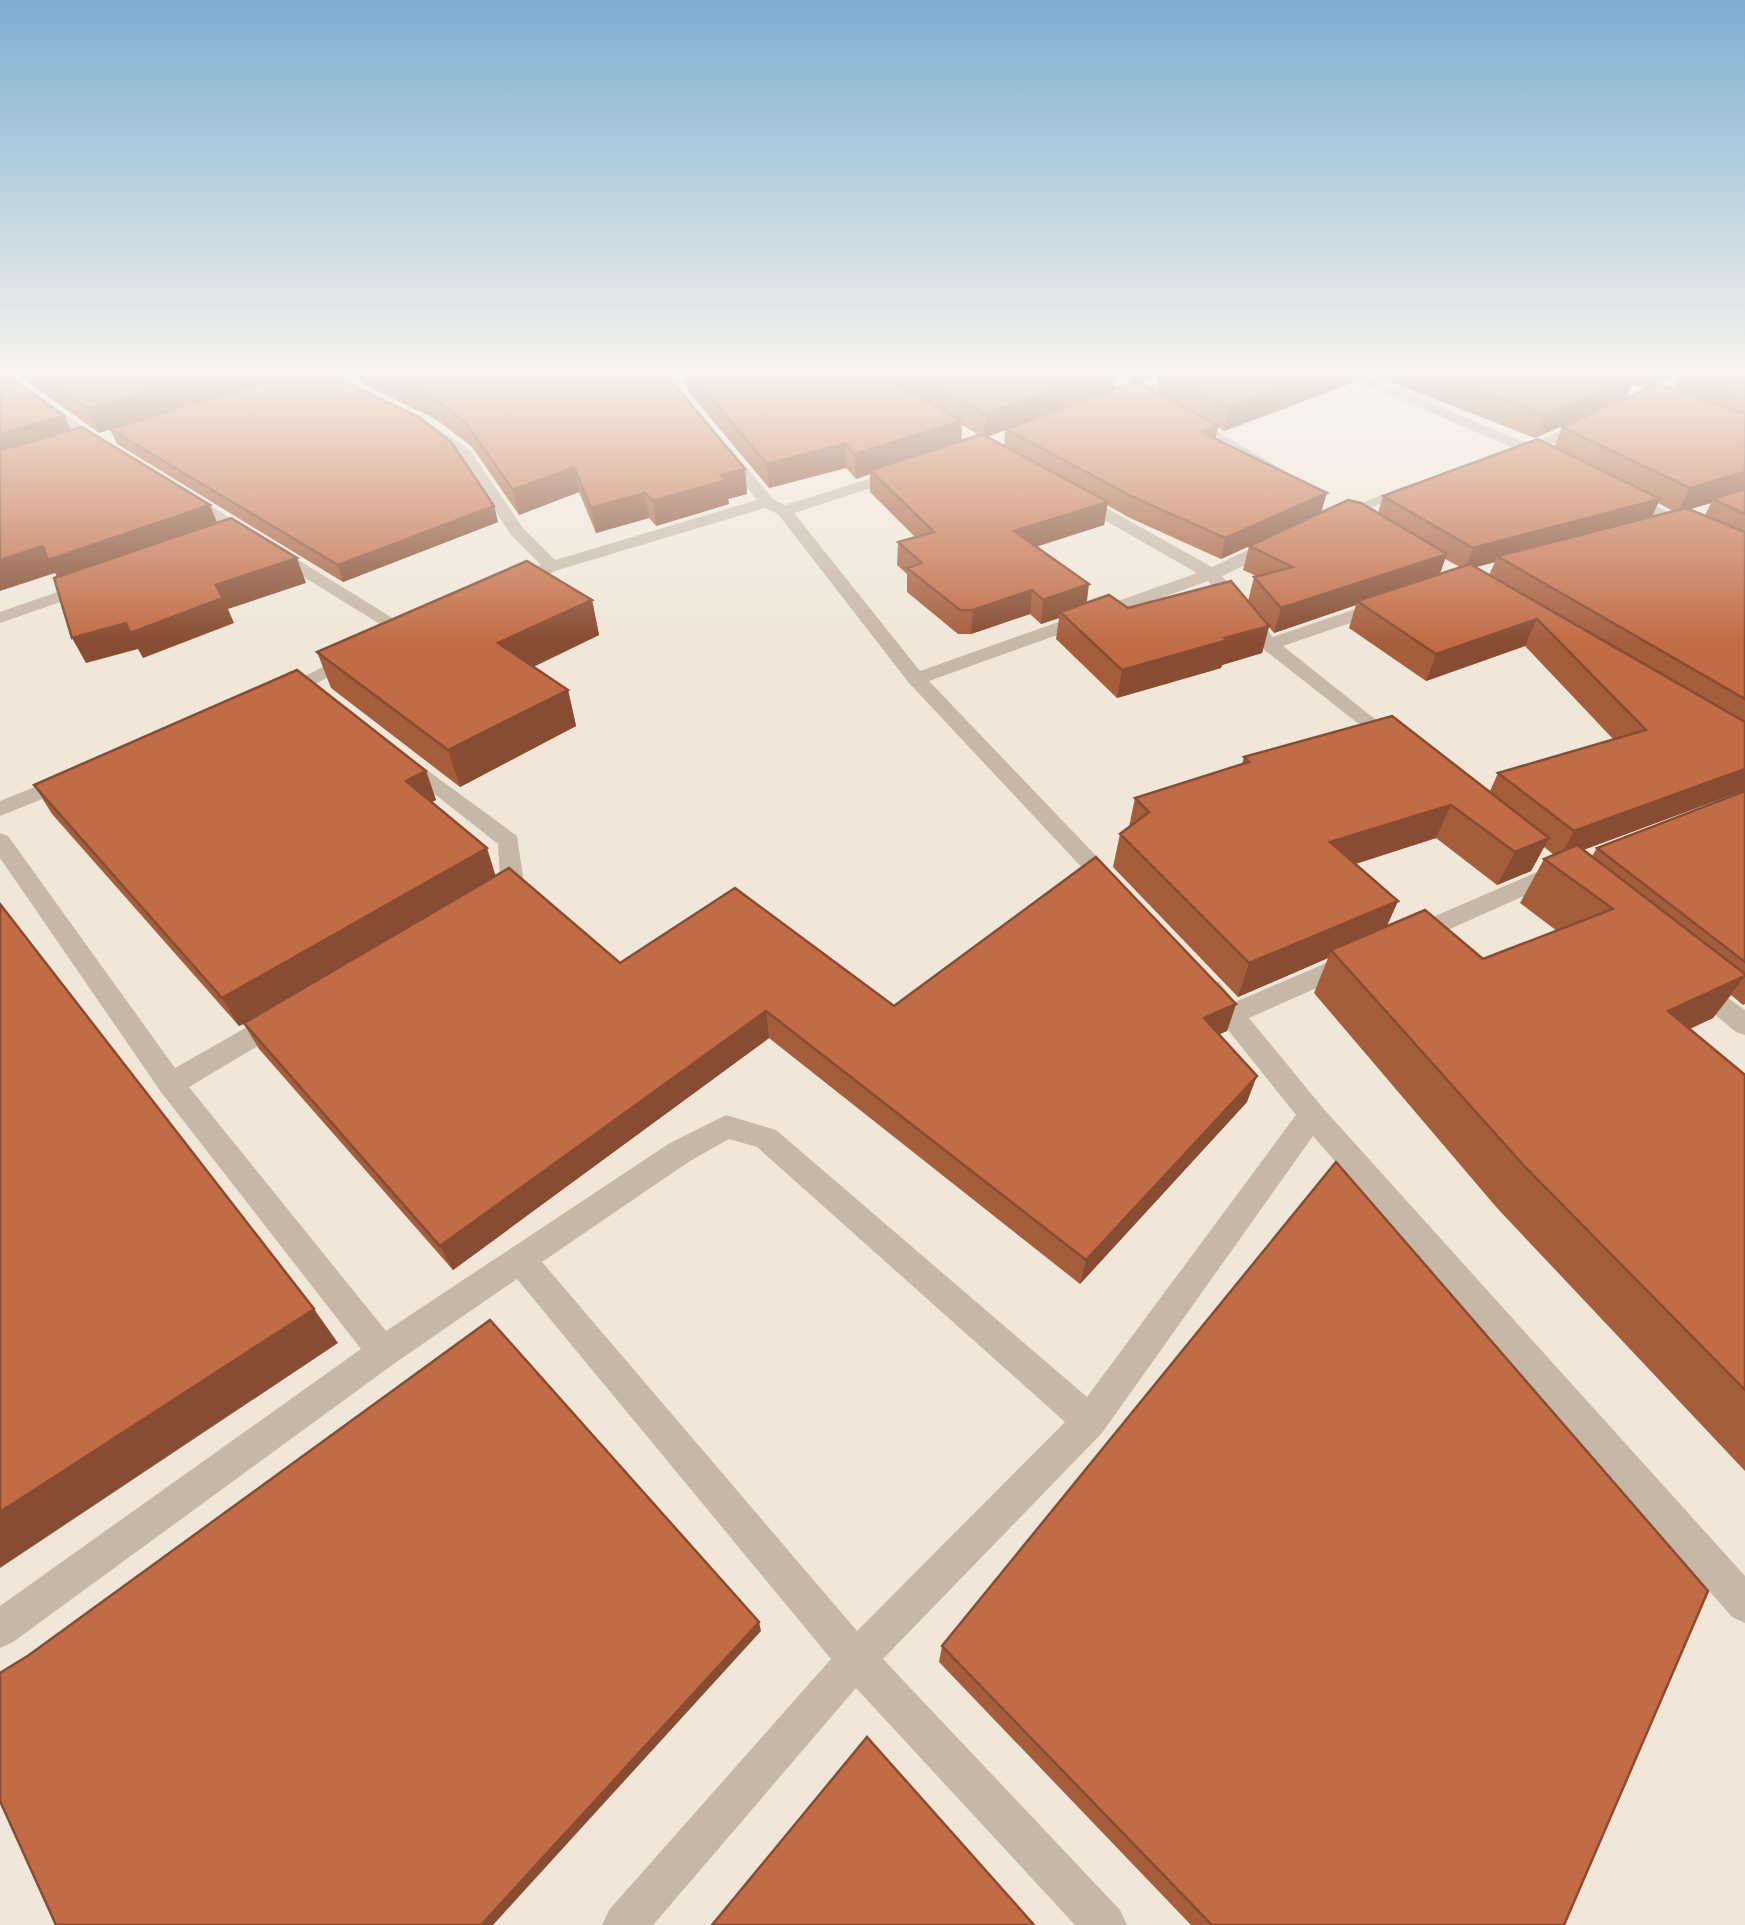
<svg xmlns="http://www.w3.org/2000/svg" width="1745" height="1925" viewBox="0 0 1745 1925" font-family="Raleway,sans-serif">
<rect width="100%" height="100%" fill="#f0e7d9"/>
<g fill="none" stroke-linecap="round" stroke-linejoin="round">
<g fill="#c7b7a6" fill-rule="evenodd">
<polygon points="0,373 8,373 110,446 97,449 0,380"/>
<polygon points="707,373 732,373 671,390 664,386"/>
<polygon points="1187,373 1209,373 1120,401 1113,397"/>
<polygon points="1338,373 1357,373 1529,444 1584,421 1596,424 1542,449 1543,456 1529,455 1515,460 1507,455 1516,449"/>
<polygon points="415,414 470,450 523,528 555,560 757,500 721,455 721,449 731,449 773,499 785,505 898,470 908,470 908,476 794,513 920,671 1197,573 1071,501 1071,495 1083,495 1212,567 1271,539 1283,539 1283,547 1222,576 1273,637 1379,601 1391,601 1391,609 1283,646 1405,743 1395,749 1388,747 1262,648 1208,581 929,681 1123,884 1119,890 1103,890 909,683 778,514 765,508 558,570 521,586 509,586 509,578 541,565 511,535 459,456 410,421 408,418"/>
<polygon points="1180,416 1190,416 1285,471 1272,474 1180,422"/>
<polygon points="1405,486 1419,489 1342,519 1328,516"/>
<polygon points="1624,490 1745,551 1745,563 1618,498 1616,495"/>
<polygon points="181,495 193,495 412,630 403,636 396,634 181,501"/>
<polygon points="89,581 95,582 95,590 0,623 0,612"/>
<polygon points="352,652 362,658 359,662 287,698 273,698 270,694"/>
<path d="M401 751 517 836 524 883C516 895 499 904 486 900L482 894 500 880 498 844 394 762 390 757 394 752Z"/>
<polygon points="67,774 78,781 75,786 0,816 0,801"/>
<path d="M0 833 8 836 175 1068 270 1014H288L292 1021 288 1028 189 1087 386 1331 670 1143 726 1115 776 1130 1087 1397 1296 1115 1201 996 1197 989 1201 982H1219L1235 1002 1343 956H1361L1364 962 1361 968 1249 1018 1322 1107 1745 1576V1623L1732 1617 1313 1136 1102 1433 883 1659 1120 1910 1127 1925H1075L856 1688 653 1925H602L609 1910 831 1659 517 1279 395 1363 13 1642 0 1648V1606L361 1349 161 1092 0 858ZM729 1139 757 1147 1065 1422 857 1631 542 1262 690 1161Z"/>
<polygon points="1558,863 1570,871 1566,877 1421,942 1412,945 1400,936 1403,930"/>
<polygon points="1699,978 1745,1010 1745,1035 1736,1032 1690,994 1686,987 1690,980"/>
</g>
</g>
<g fill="#a65d3c" fill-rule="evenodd">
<polygon points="15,373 294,373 494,506 498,522 343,582 117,444 110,429 99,433"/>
<polygon points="349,373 665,373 745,469 747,494 728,499 729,504 656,526 649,518 596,533 579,492 519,515 472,447 437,420 371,388"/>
<path d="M668 373H1116L1114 389 1135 382 1119 373H1354L1352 383 1224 431 1218 427 1215 439 1321 513H1378L1383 496 1554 447 1562 427 1646 389 1632 384 1626 398 1535 438 1368 373H1745V790L1583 850 1592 856 1597 848 1745 791V1004L1743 1005 1731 995 1713 1018 1690 1029 1745 1075V1471L1497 1208 1314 993 1328 958 1238 997 1113 867 1120 834 1129 827 1135 798 1242 764 1244 757 1490 791 1498 773 1614 740 1525 646 1426 681 1349 628 1356 605 1274 633 1269 627 1262 653 1222 665 1221 668 1117 698 1056 639 1059 618 1041 624 1030 614 971 634H958L907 592V574L897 565 898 542 915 537 870 492V474L856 479 846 468 769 488 687 390 685 374 674 377ZM1679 374 1673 389 1658 384 1675 376ZM1159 376 1157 392 1138 382ZM962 425 979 435 961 441ZM1005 430 1004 446 987 437ZM1658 503 1673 511 1652 516ZM1711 503 1705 515 1690 509ZM1107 505 1130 518 1221 559 1269 537 1249 546 1243 570 1256 576 1254 577 1248 601 1128 608 1086 603 1036 547 1104 525ZM1445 559 1460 567 1440 574ZM1495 562 1489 575 1475 567ZM1436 838 1497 885 1531 871 1544 847 1554 855 1544 859 1520 903 1557 931 1483 959 1387 926 1398 901 1355 864Z"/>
<polygon points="592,600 599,635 533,667 568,690 576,726 460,787 331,688 317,652"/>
<polygon points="426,771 436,800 431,802 496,876 620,963 894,1006 1236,1004 1227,1031 1219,1034 1247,1102 1080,1284 769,1038 453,1270 259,1049 244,1024 239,1026 52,814 34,785"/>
<polygon points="942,1646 1564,1925 1191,1925 939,1662"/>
</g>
<g fill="#874c31">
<polygon points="209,373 294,373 99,433 88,409"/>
<polygon points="1100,373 1116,373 1114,390 984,438 986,414"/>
<polygon points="1138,373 1160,373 1159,376 1136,382"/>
<polygon points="1321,373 1354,373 1352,383 1224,431 1229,407"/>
<polygon points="1653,373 1682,373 1646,389"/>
<polygon points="1636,375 1626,398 1535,438 1545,415"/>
<polygon points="64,416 76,440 0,462 0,434"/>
<polygon points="962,421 961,445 870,470 870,474 856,479 855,454"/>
<polygon points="1218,426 1214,446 1201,432"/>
<polygon points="845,444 846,468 769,488 767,464"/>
<polygon points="574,467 579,492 519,515 513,490"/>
<polygon points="745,469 747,494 728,499 729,504 656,526 653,501 721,475"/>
<polygon points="1745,472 1745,493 1713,499 1711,503 1677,513 1690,488"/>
<polygon points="645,493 649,518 596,533 591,508"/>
<polygon points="1327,493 1321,513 1221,559 1225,538"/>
<polygon points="1660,499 1650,521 1497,556 1495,562 1465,570 1473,548"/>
<polygon points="1108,502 1104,525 1011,554 1014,531"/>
<polygon points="210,505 220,530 62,586 55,573 0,591 0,560 43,546"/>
<polygon points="494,506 498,522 343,582 338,565"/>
<polygon points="1447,554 1438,578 1357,601 1356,605 1274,633 1281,608"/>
<polygon points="297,558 306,583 228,609 234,623 143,658 138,649 86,663 72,638 216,585"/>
<polygon points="1089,584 1086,608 1060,612 1059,618 1041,624 1043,600"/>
<polygon points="1032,590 1030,614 971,634 973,610"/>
<polygon points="592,600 599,635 508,679 498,643"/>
<polygon points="1537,619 1525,646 1426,681 1436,654"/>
<polygon points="1269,626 1262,653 1222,665 1221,668 1117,698 1122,670"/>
<polygon points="568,690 576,726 460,787 448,750"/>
<polygon points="1745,769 1745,790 1559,859 1574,831"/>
<polygon points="426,771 436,800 416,810 406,781"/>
<polygon points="1451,805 1436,838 1318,876 1330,842"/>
<polygon points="1549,838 1531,871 1497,885 1515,852"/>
<polygon points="487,848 496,877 239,1026 222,998"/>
<polygon points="1398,901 1383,934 1331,950 1328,958 1238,997 1249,963"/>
<polygon points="1745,976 1713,1018 1636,1053 1668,1011"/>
<polygon points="1236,1004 1227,1031 1196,1044 1204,1018"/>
<polygon points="766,1011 769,1038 453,1270 440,1246"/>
<polygon points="1257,1076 1247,1102 1080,1284 1086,1260"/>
<polygon points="314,1309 338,1343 0,1568 0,1512"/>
<polygon points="759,1622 761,1631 493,1925 481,1925"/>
</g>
<g fill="#c16c46" stroke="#874c31" stroke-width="2.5">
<polygon points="0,373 5,373 64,416 0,434"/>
<polygon points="36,373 209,373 88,409"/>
<polygon points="296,373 335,373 353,385 419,417 452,443 494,506 338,565 110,429"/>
<polygon points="382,373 665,373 745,469 721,475 727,480 653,501 645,493 591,508 574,467 513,490 466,423 431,396"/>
<polygon points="690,373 877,373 962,421 855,454 845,444 767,464"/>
<polygon points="911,373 1100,373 986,414"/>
<polygon points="1167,373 1321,373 1229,407"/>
<polygon points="1435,373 1632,373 1636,375 1545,415"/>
<polygon points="1681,373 1745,373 1745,399 1679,374"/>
<polygon points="1137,381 1218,426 1201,432 1327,493 1225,538 1133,497 1006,429"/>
<polygon points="1658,384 1745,414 1745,472 1690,488 1562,427"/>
<polygon points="82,427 210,505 48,560 43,546 0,560 0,450"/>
<polygon points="982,434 1108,502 1014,531 1089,584 1043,600 1032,590 973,610 960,610 907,568 922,563 898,542 934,532 870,470"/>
<polygon points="1538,439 1660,499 1473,548 1383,496"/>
<polygon points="1745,489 1745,514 1713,499"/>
<polygon points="1348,500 1361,503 1447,554 1281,608 1254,577 1293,567 1249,546"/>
<polygon points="1686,508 1745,532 1745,699 1497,556"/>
<polygon points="231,518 297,558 216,585 223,598 130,633 126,623 72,638 54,578"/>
<polygon points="527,561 592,600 498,643 568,690 448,750 317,652"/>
<polygon points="1470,564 1745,722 1745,769 1574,831 1498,773 1646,730 1537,619 1436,654 1357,601"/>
<polygon points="1231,581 1269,626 1225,638 1228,640 1122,670 1060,612 1109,595 1128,608"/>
<polygon points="297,670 426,771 406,781 487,848 222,998 34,785"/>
<polygon points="1392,716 1549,838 1515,852 1451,805 1330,842 1398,901 1249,963 1120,834 1149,812 1135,798 1249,762 1244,757"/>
<polygon points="1745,791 1745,962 1597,848"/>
<polygon points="1577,845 1745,974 1745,976 1668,1011 1745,1075 1745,1390 1526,1168 1331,950 1425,910 1483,959 1613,909 1544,859"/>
<polygon points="1096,857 1236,1004 1204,1018 1257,1076 1086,1260 766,1011 440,1246 244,1023 509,868 620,963 735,888 894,1006"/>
<polygon points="0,904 314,1309 0,1512"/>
<polygon points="1336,1162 1708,1591 1564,1925 1212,1925 942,1646"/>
<polygon points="490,1320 759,1622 481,1925 56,1925 0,1801 0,1673 29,1655"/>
<polygon points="867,1737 1034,1925 712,1925"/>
</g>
<linearGradient id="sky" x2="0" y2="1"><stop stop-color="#7baed0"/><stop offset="0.58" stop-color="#f8f4ee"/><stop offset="1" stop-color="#f8f4ee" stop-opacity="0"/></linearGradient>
<rect width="1745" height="643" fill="url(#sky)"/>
</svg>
